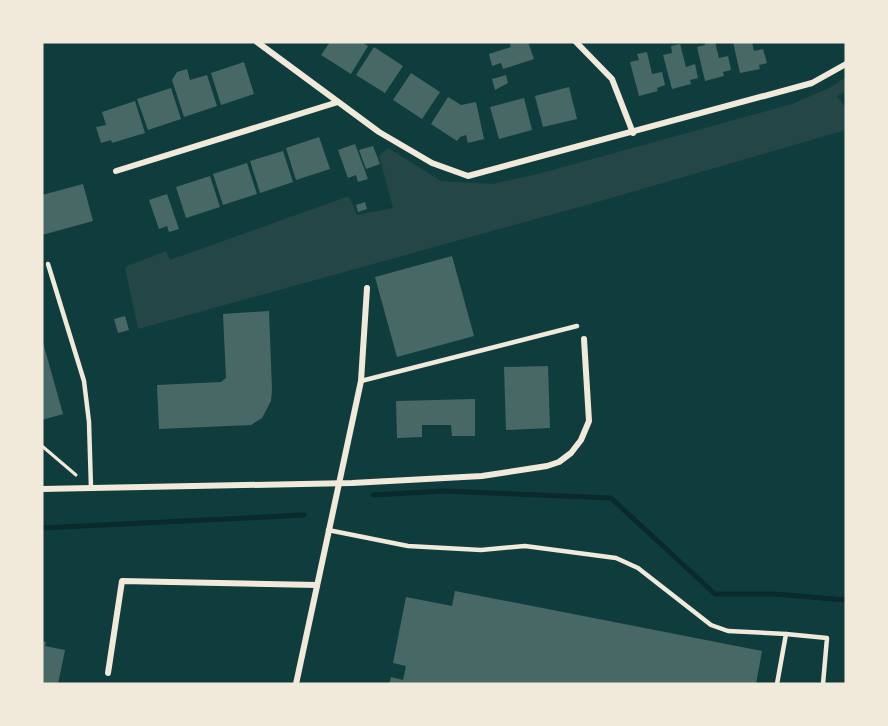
<svg xmlns="http://www.w3.org/2000/svg" width="888" height="726" viewBox="0 0 888 726" font-family="Helvetica,sans-serif">
<rect width="100%" height="100%" fill="#0f3d3e"/>
<polygon fill="#244646" points="846,77 846,92 837,96 846,109 846,130 590,204 138,329 125,267 166,251 170,260 349,196 357,215 393,208 379,156 388,148 441,181 492,184 538,174 792,104 829,88"/>
<g fill="none" stroke-linecap="round" stroke-linejoin="round">
<g stroke="#0a2a2b" stroke-width="5">
<polyline points="373,495 443,491 611,498 715,594 774,594 846,600"/>
<polyline points="42,528 304,515"/>
</g>
</g>
<g fill="#486865">
<polygon points="330,42 362,42 368,46 351,74 321,55"/>
<polygon points="509,42 528,42 534,59 503,69 501,63 492,66 489,54 511,47"/>
<polygon points="704,42 715,42 719,58 728,56 731,70 723,72 724,76 705,81 697,47 705,45"/>
<polygon points="733,42 752,42 754,51 763,49 767,63 759,65 760,69 740,73"/>
<polygon points="680,44 686,67 695,64 698,78 690,80 691,84 672,89 663,55 672,53 671,46"/>
<polygon points="374,47 403,66 385,93 356,75"/>
<polygon points="647,52 652,74 662,72 665,85 657,88 658,91 639,96 630,62 639,60 637,54"/>
<polygon points="244,62 254,94 221,105 211,73"/>
<polygon points="187,69 190,80 207,75 217,106 184,117 172,80 177,72"/>
<polygon points="411,73 440,92 422,119 393,100"/>
<polygon points="506,75 508,83 495,90 492,79"/>
<polygon points="569,87 577,119 543,127 535,96"/>
<polygon points="171,88 181,119 148,130 137,99"/>
<polygon points="448,97 461,105 476,102 484,139 468,143 466,135 460,137 457,141 431,124"/>
<polygon points="524,98 532,130 499,139 490,107"/>
<polygon points="135,101 145,133 112,143 111,140 101,143 96,127 106,125 102,112"/>
<polygon points="319,137 330,169 296,180 286,148"/>
<polygon points="355,144 368,179 358,182 356,175 348,178 338,150"/>
<polygon points="373,146 380,164 366,169 359,150"/>
<polygon points="283,151 293,182 260,193 250,161"/>
<polygon points="247,163 257,194 223,205 213,174"/>
<polygon points="210,176 220,207 186,218 176,187"/>
<polygon points="83,184 93,221 42,235 42,195"/>
<polygon points="167,194 179,229 169,232 167,226 159,229 149,200"/>
<polygon points="365,202 367,209 358,212 356,205"/>
<polygon points="452,256 474,336 397,357 375,277"/>
<polygon points="269,311 272,390 271,401 262,418 251,425 159,429 157,385 221,382 226,378 223,314"/>
<polygon points="125,316 129,330 118,333 114,319"/>
<polygon points="42,339 63,414 42,420"/>
<polygon points="548,366 550,428 506,430 504,367"/>
<polygon points="475,399 475,436 452,436 451,425 422,425 422,437 397,438 396,401"/>
<polygon points="455,591 762,651 756,684 389,684 391,677 403,680 406,666 393,663 406,597 452,606"/>
<polygon points="42,641 46,642 45,646 65,650 58,684 42,684"/>
</g>
<g fill="none" stroke-linecap="round" stroke-linejoin="round">
<polyline stroke="#f1e9da" stroke-width="3" points="42,446 76,475"/>
<g stroke="#f1e9da" stroke-width="4.5">
<polyline points="48,264 84,381 89,422 91,488"/>
<polyline points="361,381 577,326"/>
<polyline points="328,530 408,546 481,550 525,546 616,558 638,568 711,625 728,631 786,634 777,684"/>
<polyline points="786,634 827,638 823,684"/>
</g>
<g stroke="#f1e9da" stroke-width="6">
<polyline points="257,42 379,132 432,163 468,176 812,83 846,64"/>
<polyline points="576,42 612,79 633,133"/>
<polyline points="116,171 338,102"/>
<polyline points="42,489 352,483 482,476 547,466 559,462 571,453 581,440 589,421 584,339"/>
<polyline points="108,673 122,581 317,585"/>
<polyline points="296,684 361,381 367,288"/>
</g>
</g>
<rect width="888" height="726" fill="none" stroke="#f1e9da" stroke-width="87"/>
</svg>
